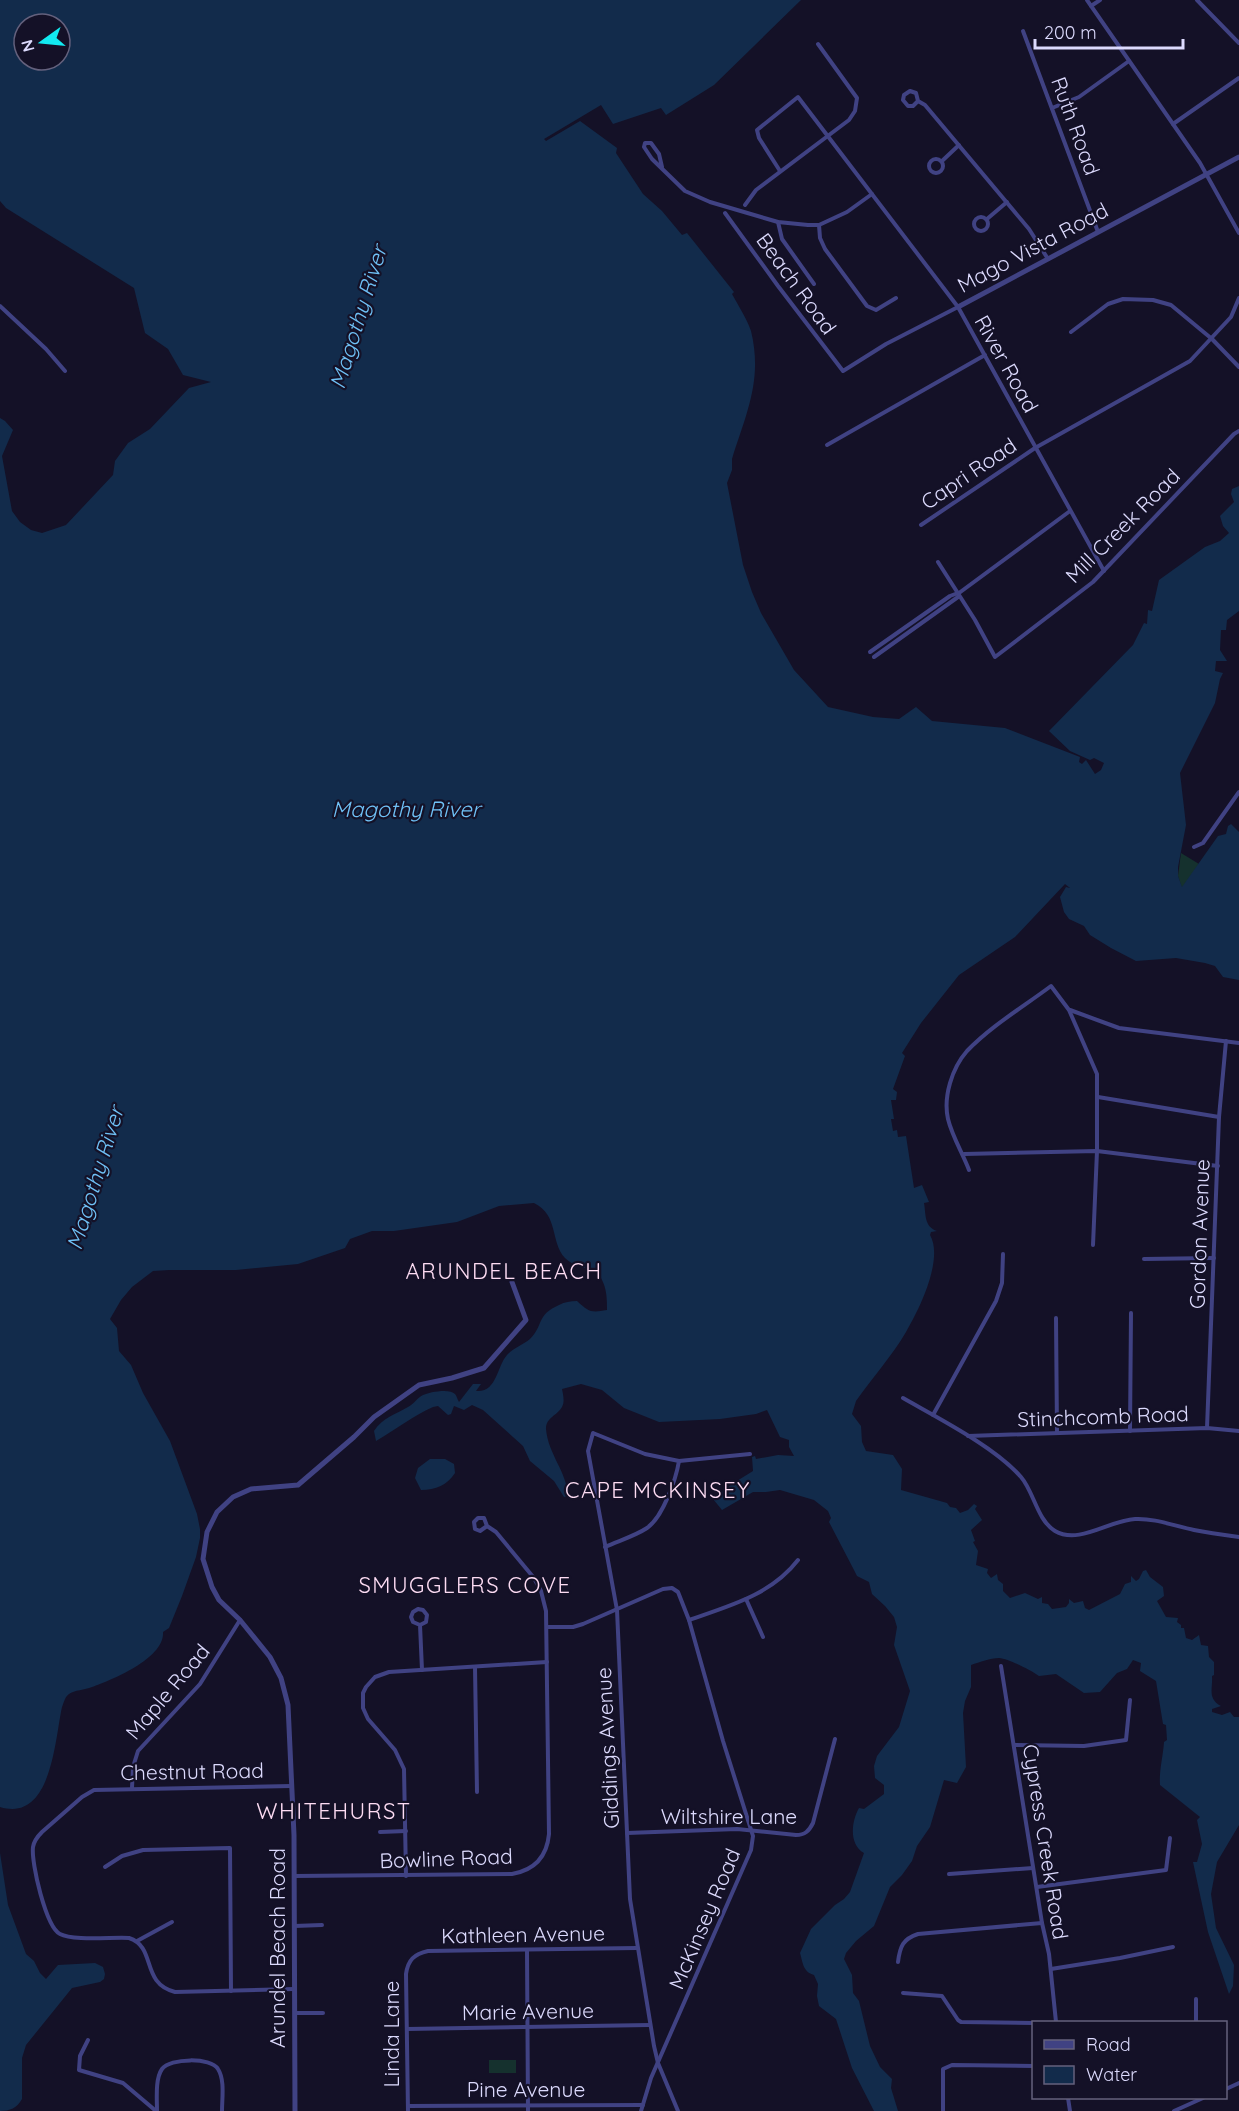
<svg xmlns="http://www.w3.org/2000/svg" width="1239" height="2111" viewBox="0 0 1239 2111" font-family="Quicksand,sans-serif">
<rect width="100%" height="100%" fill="#141127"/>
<g fill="#15312e">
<polygon points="1181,853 1199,864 1182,888 1178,876"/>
<rect x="489" y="2060" width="27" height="13"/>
</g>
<g fill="#122b4b" fill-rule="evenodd">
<path d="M0 0H801L714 85 666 115 661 108 613 124 601 105 544 139 546 141 580 121 617 148 616 153 643 194 662 211 682 235 687 233 734 292 732 294C738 305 747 319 751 331 763 380 746 414 732 459V470L727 483 743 565 752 592 761 613 794 670 828 707 873 717 899 719 916 707 932 721 1005 728 1080 757 1079 762 1082 764 1086 760 1095 774 1101 770 1104 763 1094 758 1090 760 1070 751 1049 731 1133 645 1144 623 1147 624 1148 610 1152 611 1159 580 1205 547 1220 541 1229 533 1223 526 1220 516 1234 502 1231 494 1232 489 1239 486V611L1227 620 1226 630H1221L1220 650 1227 661H1216L1215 671 1223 673 1220 679 1215 703 1180 773 1186 825 1178 867V876L1182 887 1218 836 1226 834 1228 826 1231 824 1239 832V980L1223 977 1215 966 1205 963 1176 958 1136 961 1111 948 1090 935 1084 926 1069 919 1064 912 1060 897 1066 887 1070 888 1065 884 1015 937 959 975 921 1023 902 1053 905 1056 893 1089 897 1092 896 1100H891L894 1119H891L893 1131 897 1130 898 1137 906 1136 914 1188 922 1185 929 1202 924 1203C926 1214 924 1227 937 1231L931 1232 930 1235C944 1259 919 1310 906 1332 892 1356 872 1378 856 1401L852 1414 861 1426 862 1442 866 1451 893 1455 902 1469 901 1490 947 1503 950 1507 956 1508 960 1513 968 1510 974 1504 977 1506 975 1509 982 1520 971 1530 975 1541 973 1542 978 1551 976 1565 988 1569 987 1573 991 1578 997 1574 998 1580 1003 1584V1591L1010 1598 1025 1593 1038 1599 1042 1597V1603L1048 1604 1052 1609 1066 1607 1069 1603V1599L1074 1603 1083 1601 1085 1608 1089 1610 1120 1594 1125 1584 1131 1582V1576L1136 1581 1139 1579 1143 1571 1146 1570 1150 1577 1163 1587 1164 1596 1157 1601 1166 1617 1178 1618 1177 1622 1181 1625V1628H1184L1186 1638 1192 1640 1199 1635 1201 1645 1208 1646 1209 1657 1214 1662V1675L1212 1676C1213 1689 1207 1698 1221 1706L1212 1709V1712L1222 1715 1230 1712 1234 1717H1239V1825L1217 1862 1211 1894 1216 1928 1234 1965 1233 1986 1229 1994 1208 1932 1193 1862H1197L1202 1844 1197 1820 1200 1817 1160 1785C1159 1770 1163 1757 1164 1742L1167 1740 1166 1725 1163 1724 1156 1681 1140 1671 1141 1663 1133 1660 1127 1669 1117 1673 1100 1692 1084 1693 1056 1674 1039 1676C1031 1670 1009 1659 999 1658 990 1658 980 1662 971 1665V1687L965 1701 963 1713 966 1767 957 1783 944 1780 930 1827 917 1846 912 1861 902 1875 890 1887 874 1926 856 1941 846 1953 844 1959 852 1975 853 1993 859 2001 870 2046 880 2067 892 2079 891 2088 898 2111H874L852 2068 836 2019 819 2006 817 1996 818 1984 814 1975C803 1972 803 1963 800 1953L811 1929 835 1905 844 1899 850 1892 864 1853C849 1845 851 1822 859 1808L864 1809 884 1794V1785L875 1778 874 1766 877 1756 899 1727 910 1691 894 1645 897 1627 894 1617 885 1606 872 1594 869 1582 857 1576 854 1570 829 1522 831 1518 828 1511 814 1500 780 1490 766 1492H753L722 1510 713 1499 732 1484 753 1471 752 1457 755 1456 756 1459 778 1455 794 1456 789 1447V1440L780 1437 767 1410 756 1414 720 1419 659 1422 624 1408 602 1390 581 1384 562 1389C563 1394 565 1402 562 1407 557 1416 546 1417 546 1429 548 1454 567 1472 568 1496L564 1497 554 1481 530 1461 523 1446 483 1410 472 1405 464 1410 454 1406 451 1414 448 1415 438 1406 433 1407C413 1416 395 1430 376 1441L374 1431C382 1418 396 1414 408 1407 414 1404 417 1398 423 1395 429 1392 450 1388 455 1394 457 1396 457 1399 459 1402L473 1384H481L476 1391C497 1393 497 1366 507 1355 513 1348 523 1345 530 1339 544 1325 536 1315 559 1305 565 1302 570 1301 577 1301 589 1312 591 1313 607 1310 607 1299 607 1289 601 1278 594 1266 575 1269 565 1258 550 1242 559 1215 534 1203L499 1206 457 1222 394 1231H372L350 1239 345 1248 298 1264 236 1270H169L153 1271 132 1287 121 1300 110 1319 117 1328 119 1351 131 1365 143 1393 170 1441 197 1514 200 1529V1538L196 1557 182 1596 169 1628 163 1632C165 1658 112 1680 92 1687 85 1690 74 1690 69 1694 65 1697 64 1702 62 1707 55 1738 52 1823 0 1807V418L5 421 13 430 2 456 12 511 20 522 31 530 42 533 66 525 113 475 115 461 128 443 150 429 189 388 211 382 183 375 168 349 145 333 134 288 6 208 0 201ZM24 24H60V60H24Z"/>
<path d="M430 1459H445L454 1464 455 1473C447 1485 436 1490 421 1490L415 1478 418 1468Z"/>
<path d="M0 1853 8 1905 26 1954 34 1961 40 1973 46 1979 58 1965 95 1963 103 1967 105 1974 104 1979 100 1982 72 1988 26 2045 22 2058V2099C17 2108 10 2111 0 2111Z"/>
</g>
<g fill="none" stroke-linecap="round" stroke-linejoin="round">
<g stroke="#404283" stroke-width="4">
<polyline points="1087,0 1200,163 1239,233"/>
<polyline points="1197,0 1239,43"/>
<polyline points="1091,6 1100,0"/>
<polyline points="1023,31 1098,232"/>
<polyline points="918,101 913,106 908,106 903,100 904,95 910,91 916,93 918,101 925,105 1029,229 1048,259"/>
<polyline points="1052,108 1079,97 1129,61"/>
<polyline points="1173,124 1239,78"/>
<circle cx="936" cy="166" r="7"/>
<polyline points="942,161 959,145"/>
<polyline points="662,167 659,154 651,143 645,143 644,147 652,159 685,191 710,202 778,222 808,225 819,225 847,212 872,194"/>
<polyline points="780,171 759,138 757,130 798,97 958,307 1104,571"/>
<polyline points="745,205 756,190 849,120 855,111 857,98 818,44"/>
<polyline points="725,213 778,286 843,371 886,344 958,307"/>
<circle cx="981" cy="224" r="7"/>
<polyline points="987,219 1007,202"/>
<polyline points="778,222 782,239 814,284"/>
<polyline points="819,225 820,238 825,249 867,306 876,310 896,298"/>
<polyline points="0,306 46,349 65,371"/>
<polyline points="1071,332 1108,304 1123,299 1153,300 1171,305 1212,339 1239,367"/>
<polyline points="827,445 985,355"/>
<polyline points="921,525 1035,448 1190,361 1231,317 1239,298"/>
<polyline points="938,562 975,620 995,657 1093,582 1234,434 1239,431"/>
<polyline points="870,652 950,596 958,593"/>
<polyline points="874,657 958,597 959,593 1070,511"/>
<polyline points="1194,847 1203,843 1239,792"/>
<polyline points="1070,1010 1119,1028 1239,1043"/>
<polyline points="1098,1097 1219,1117"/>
<polyline points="964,1154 1097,1151 1218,1166"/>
<path d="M969 1170C963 1154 952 1136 948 1119 943 1097 952 1068 967 1051 991 1026 1023 1007 1051 986L1069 1010 1097 1074V1151L1093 1245"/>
<polyline points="1144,1259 1214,1258"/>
<polyline points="1056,1318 1057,1433"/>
<path d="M903 1398C938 1418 995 1447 1021 1477 1034 1492 1037 1520 1055 1531 1079 1545 1110 1520 1135 1519 1155 1518 1174 1526 1194 1530 1209 1533 1224 1535 1239 1537"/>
<polyline points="933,1415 996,1301 1002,1283 1003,1254"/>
<polyline points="1207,1428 1219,1117 1226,1041"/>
<polyline points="1130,1431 1131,1313"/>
<polyline points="968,1436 1207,1428 1239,1431"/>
<path d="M605 1547C618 1541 635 1536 647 1528 663 1517 676 1479 679 1461"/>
<polyline points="746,1599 763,1637"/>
<path d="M689 1620C729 1606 771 1595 798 1560"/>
<polyline points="420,1625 413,1622 411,1617 413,1612 418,1609 423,1610 427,1615 426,1622 420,1625 422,1670"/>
<polyline points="547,1627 573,1627 583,1624 663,1589 672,1588 678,1592 689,1620 723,1741 753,1836 751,1850 651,2078 641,2111"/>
<polyline points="1001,1666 1042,1923 1049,1954 1056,2022"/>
<polyline points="475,1667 477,1792"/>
<polyline points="1014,1745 1084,1746 1126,1740 1130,1700"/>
<path d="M291 1786 94 1790 82 1797 42 1832C38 1836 34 1841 33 1847 31 1863 46 1927 60 1934 73 1941 112 1937 129 1938 157 1947 140 1983 175 1992L294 1989"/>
<polyline points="132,1788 133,1767 138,1751 200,1684 240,1620"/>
<polyline points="380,1832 406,1831"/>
<path d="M627 1833 737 1829 796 1835C805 1835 809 1831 813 1823L835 1739"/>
<polyline points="105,1867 122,1856 143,1850 230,1848 231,1991"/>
<polyline points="949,1874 1033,1868"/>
<path d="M294 1876 512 1874C535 1870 547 1856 549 1834L546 1611 541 1591 534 1578 496 1532 487 1526 484 1518H478L474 1522 475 1529 480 1531 487 1526"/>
<polyline points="406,1876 404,1769 395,1750 368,1719 363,1708 363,1693 366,1687 375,1677 389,1672 547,1662"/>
<polyline points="1037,1887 1166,1870 1170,1838"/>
<polyline points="294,1926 322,1925"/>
<polyline points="137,1941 172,1922"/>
<polyline points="527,1950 528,2111"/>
<path d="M898 1962C900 1946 903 1939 918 1934L1042 1923"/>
<polyline points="1051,1969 1120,1958 1173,1947"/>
<polyline points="903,1993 942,1996 958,2020 961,2022 1034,2023"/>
<polyline points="1196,1999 1196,2022"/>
<polyline points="296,2013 323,2013"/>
<polyline points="407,2029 650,2025"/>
<polyline points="88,2040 80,2056 79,2070 123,2083 156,2111"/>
<polyline points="1226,2089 1239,2083"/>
<polyline points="1068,2098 1070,2111"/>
<polyline points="408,2106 643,2105"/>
<path d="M157 2111C157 2099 155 2079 162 2069 170 2058 211 2057 218 2069 225 2080 222 2098 222 2111"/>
<path d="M408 2111 406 1974C408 1960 414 1954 428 1951L637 1948"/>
<polyline points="678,2111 658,2063 654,2046 630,1899 617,1610 588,1451 593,1433 645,1454 679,1461 750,1454"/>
<polyline points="943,2111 943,2069 952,2065 1034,2066"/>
<polyline points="1174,2111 1203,2098"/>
</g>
<g stroke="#404283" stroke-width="5">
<polyline points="958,307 1239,157"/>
<polyline points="295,2111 294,1835 288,1705 281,1678 270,1657 240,1620 219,1600 212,1587 203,1559 207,1532 217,1512 233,1497 251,1489 298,1485 354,1437 374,1417 419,1385 452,1378 484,1368 526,1320 512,1282"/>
</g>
</g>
<g text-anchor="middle" stroke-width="4.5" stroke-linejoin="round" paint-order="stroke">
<g font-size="21" fill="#dcdafd" stroke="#141127">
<text transform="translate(1075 126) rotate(70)" y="7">Ruth Road</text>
<text transform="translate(1033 248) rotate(-28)" y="7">Mago Vista Road</text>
<text transform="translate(796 284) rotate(54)" y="7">Beach Road</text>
<text transform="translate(1006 364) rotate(61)" y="7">River Road</text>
<text transform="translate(969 474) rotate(-34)" y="7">Capri Road</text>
<text transform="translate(1123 526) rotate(-45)" y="7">Mill Creek Road</text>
<text transform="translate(1200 1234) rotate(-88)" y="7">Gordon Avenue</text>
<text transform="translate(1103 1417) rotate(-2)" y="7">Stinchcomb Road</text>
<text transform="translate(168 1692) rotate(-50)" y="7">Maple Road</text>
<text transform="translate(608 1748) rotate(-93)" y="7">Giddings Avenue</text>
<text transform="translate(192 1772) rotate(-1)" y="7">Chestnut Road</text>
<text x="729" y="1824">Wiltshire Lane</text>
<text transform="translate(1045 1842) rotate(81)" y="7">Cypress Creek Road</text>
<text transform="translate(446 1859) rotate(-2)" y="7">Bowline Road</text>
<text transform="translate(705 1919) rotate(-67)" y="7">McKinsey Road</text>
<text transform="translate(523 1935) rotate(-1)" y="7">Kathleen Avenue</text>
<text transform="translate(278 1948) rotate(-90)" y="7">Arundel Beach Road</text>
<text transform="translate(528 2012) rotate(-1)" y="7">Marie Avenue</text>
<text transform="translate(392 2034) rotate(-90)" y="7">Linda Lane</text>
<text x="526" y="2097">Pine Avenue</text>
</g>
<g font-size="22" font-style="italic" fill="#6fc1f6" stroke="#141127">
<text transform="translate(358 317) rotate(-73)" y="8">Magothy River</text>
<text x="406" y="817">Magothy River</text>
<text transform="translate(95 1178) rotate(-73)" y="8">Magothy River</text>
</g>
<g font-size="22" letter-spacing="1.5" fill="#fddcf3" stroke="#141127">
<text x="504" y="1279">ARUNDEL BEACH</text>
<text x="658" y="1498">CAPE MCKINSEY</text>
<text x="465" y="1593">SMUGGLERS COVE</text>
<text x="334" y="1819">WHITEHURST</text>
</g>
</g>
<rect x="1032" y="2021" width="195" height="78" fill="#141127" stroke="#64617d" stroke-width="1.5"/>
<rect x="1044" y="2040" width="30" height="9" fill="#404283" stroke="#64617d" stroke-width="1.5"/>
<text x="1086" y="2051" font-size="18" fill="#dcdafd">Road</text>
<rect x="1044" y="2066" width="30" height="18" fill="#122b4b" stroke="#64617d" stroke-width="1.5"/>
<text x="1086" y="2081" font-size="18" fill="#dcdafd">Water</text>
<g transform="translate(42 42) rotate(255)"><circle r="28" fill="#141127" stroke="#64617d" stroke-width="1.5"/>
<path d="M0-4.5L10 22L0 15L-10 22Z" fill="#12eaf1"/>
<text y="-9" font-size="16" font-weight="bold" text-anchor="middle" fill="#dcdafd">N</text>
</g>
<path d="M1035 39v9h148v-9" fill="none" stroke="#dcdafd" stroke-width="3"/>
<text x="1044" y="39" font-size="18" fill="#dcdafd" stroke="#141127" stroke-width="4.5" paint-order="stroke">200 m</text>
</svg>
